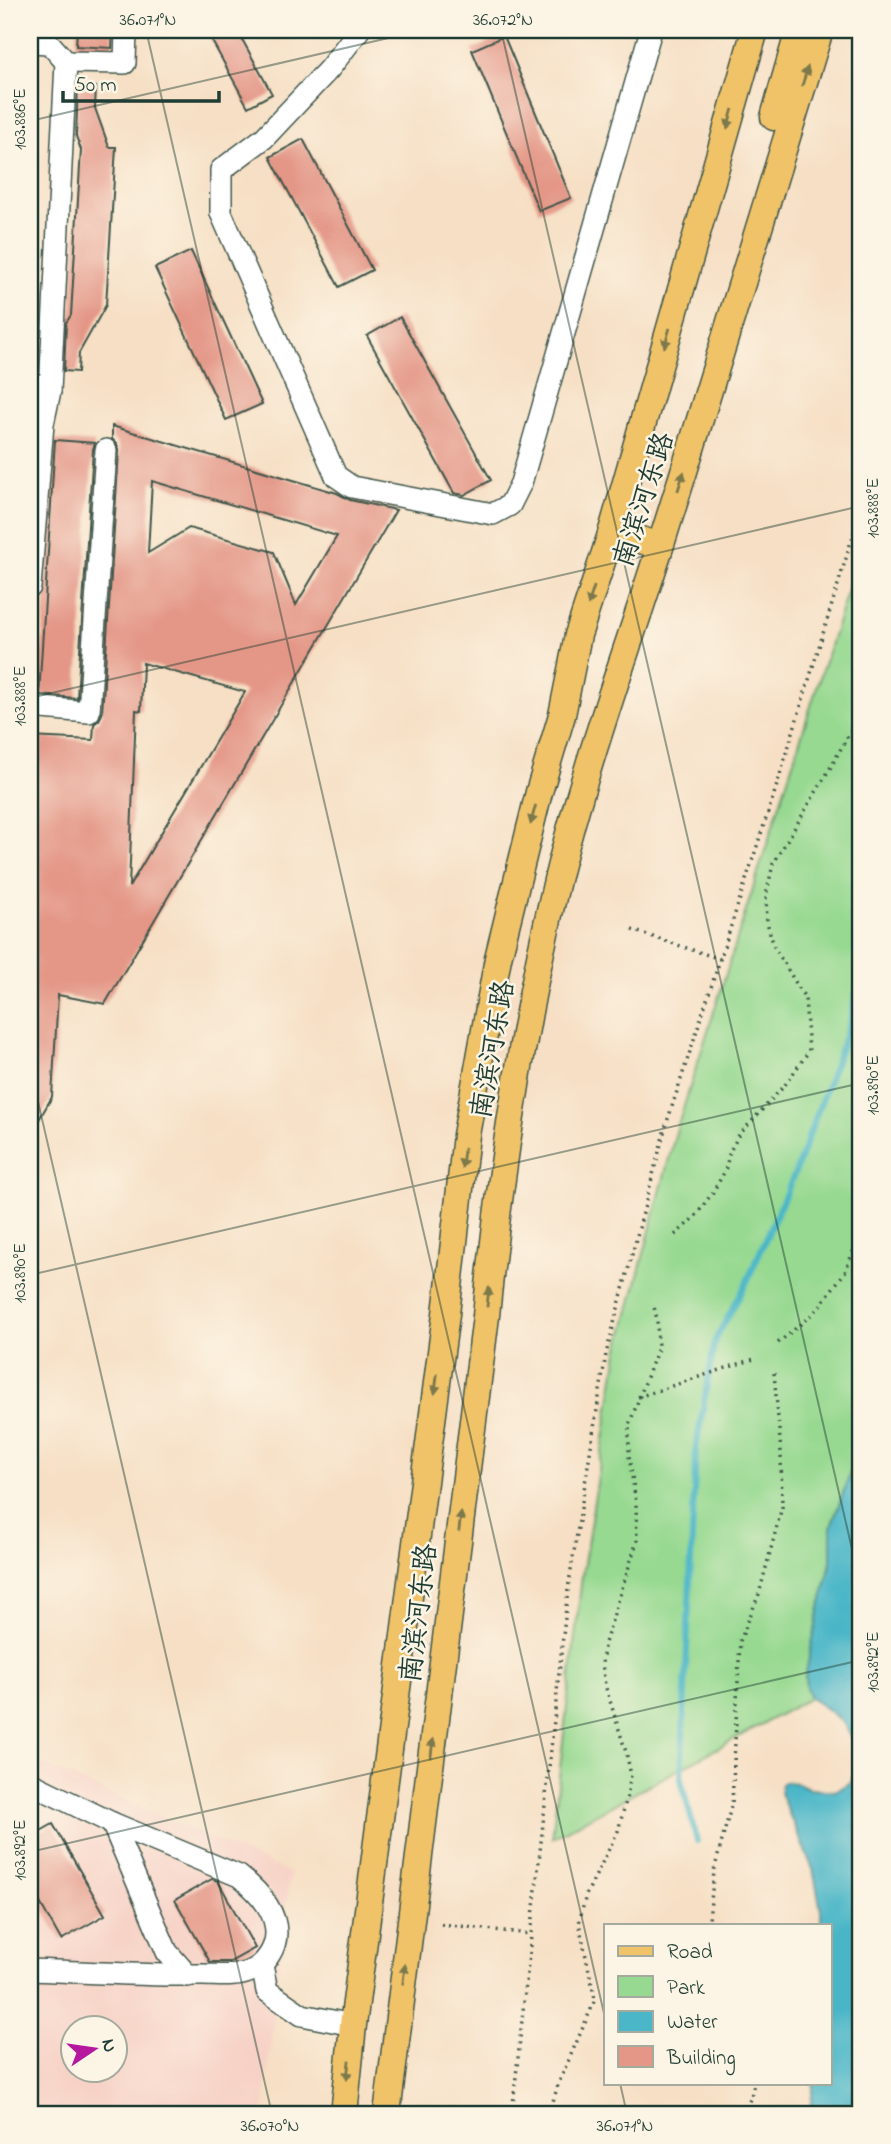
<svg xmlns="http://www.w3.org/2000/svg" width="891" height="2144" viewBox="0 0 891 2144" font-family="'Indie Flower','LXGW WenKai TC',sans-serif">
<rect width="100%" height="100%" fill="#fcf5e5"/>
<filter id="ink" filterUnits="userSpaceOnUse"><feTurbulence type="fractalNoise" baseFrequency=".0143" numOctaves="2"/><feDisplacementMap in="SourceGraphic" scale="14" xChannelSelector="R" yChannelSelector="G"/><feConvolveMatrix kernelMatrix="1 2 1 2 8 2 1 2 1" color-interpolation-filters="sRGB"/></filter>
<filter id="wash" filterUnits="userSpaceOnUse"><feTurbulence type="fractalNoise" baseFrequency=".00686" numOctaves="4" result="noise"/><feDisplacementMap in="SourceGraphic" scale="28" xChannelSelector="R" yChannelSelector="G"/><feGaussianBlur stdDeviation="1.57" result="paint"/><feColorMatrix in="noise" values="0 0 0 0 0 0 0 0 0 0 0 0 0 0 0 0 0 1.4 0 .05"/><feComposite in="paint" operator="in"/></filter>
<g filter="url(#wash)">
<rect width="100%" height="100%" fill="#f6dfc4"/>
<path fill="#f7d1c6" fill-rule="evenodd" d="M30 1759 290 1873 263 2114H30ZM74 2028H116V2070H74Z"/>
<polygon fill="#97d991" stroke="#5b8b62" stroke-width="2" points="861,548 861,1429 855,1460 831,1527 831,1562 806,1687 810,1698 552,1838 582,1576 618,1352 677,1128"/>
<polygon fill="#4ab6c7" stroke="#347a7e" stroke-width="2" points="861,1429 861,2114 809,2114 814,2083 830,2083 830,1925 821,1925 821,1911 813,1869 780,1793 782,1784 785,1782 798,1783 810,1789 835,1791 851,1782 858,1765 855,1745 844,1724 827,1709 810,1698 806,1687 805,1677 817,1620 831,1562 831,1527 855,1460"/>
<g fill="none" stroke-linecap="round" stroke-linejoin="round">
<polyline stroke="#4ab6c7" stroke-width="6" points="697,1841 681,1780 696,1448 715,1340 745,1286 797,1168 850,1023 861,969"/>
</g>
<g id="blocks">
<g fill="#e49787" fill-rule="evenodd">
<polygon points="77,30 113,30 112,48 76,46"/>
<polygon points="206,30 237,30 272,94 248,107"/>
<polygon points="504,36 571,198 539,211 472,50"/>
<polygon points="78,86 96,87 95,108 109,147 116,147 106,305 79,353 78,372 64,371 66,323 71,315 81,150 76,136"/>
<polygon points="303,139 372,270 339,287 270,157"/>
<polygon points="191,251 262,404 226,420 155,268"/>
<polygon points="400,317 491,480 464,495 454,493 367,336"/>
<path d="M112 426 337 493 350 500 396 510 105 1004 58 995 52 1097 30 1135V737L93 740 94 724 99 720 102 714 119 451 117 444 112 439ZM152 481 337 536 296 605 274 552 189 528 148 553ZM143 663 245 692 129 887 136 710 141 711Z"/>
<polygon points="55,440 95,443 93,449 77,698 39,695"/>
<polygon points="53,1824 105,1915 61,1940 30,1885 30,1837"/>
<polygon points="212,1879 218,1881 255,1948 230,1962 210,1962 175,1900"/>
</g>
</g>
</g>
<g filter="url(#ink)">
<use href="#blocks" fill-opacity="0" stroke="#3f554a" stroke-width="2"/>
<g fill="none" stroke-linecap="round" stroke-linejoin="round">
<defs>
<g id="minor">
<polyline points="359,30 329,69 264,138 221,170 221,213 336,476 352,487 493,514 510,505 521,483 651,30"/>
<polyline points="30,42 49,43 66,62 125,63 126,30"/>
<polyline points="50,391 66,62"/>
<polyline points="30,587 43,424 50,391 38,385"/>
<polyline points="30,707 89,712 106,450"/>
<path d="M30 1783 112 1823 239 1876C257 1890 276 1909 276 1933 276 1949 265 1965 251 1971 236 1978 218 1975 203 1975 145 1976 87 1972 30 1970"/>
<polyline points="112,1823 167,1952 188,1976"/>
<polyline points="262,1965 267,1991 302,2015 353,2025"/>
</g>
<g id="major">
<polyline points="774,117 799,30"/>
<polyline points="612,531 660,546"/>
<polyline points="344,2114 353,2025 446,1314 466,1135 498,958 539,792 562,715 578,635 612,531 755,30"/>
<path d="M387 2114 486 1316C500 1169 523 1024 557 880 585 765 626 654 662 541 716 371 767 200 820 30"/>
</g>
</defs>
<use href="#minor" stroke="#3f554a" stroke-width="24"/>
<use href="#major" stroke="#3f554a" stroke-width="29"/>
<g stroke="#3f554a" stroke-width="3.5" stroke-dasharray="2 5" stroke-linecap="butt">
<polyline points="632,930 720,959"/>
<polyline points="675,1235 695,1217 713,1192 725,1171 730,1151 739,1135 785,1085 809,1051 805,998 774,947 767,922 766,896 773,864 828,772 860,714 861,708"/>
<polyline points="778,1343 815,1312 845,1272 861,1232"/>
<polyline points="638,1397 757,1358"/>
<polyline points="441,1924 531,1934"/>
<polyline points="711,1925 709,1920 714,1871 732,1803 740,1641 759,1594 782,1507 781,1452 774,1373"/>
<polyline points="512,2114 568,1589 606,1354 666,1125 776,788 861,509"/>
<polyline points="549,2114 559,2082 595,2000 579,1923 586,1895 618,1831 627,1797 631,1775 626,1752 605,1685 602,1664 604,1646 637,1541 636,1503 629,1456 629,1425 658,1348 657,1319 654,1307"/>
<polyline points="743,2114 751,2097 754,2083"/>
</g>
<use href="#minor" stroke="#fff" stroke-width="21"/>
<use href="#major" stroke="#f1c369" stroke-width="26"/>
</g>
<defs><path id="oneway-solid" d="M-6-.8H1V-3.2L6.5 0L1 3.2V.8H-6Z" transform="scale(1.75)"/></defs>
<g fill="#7d794c">
<use href="#oneway-solid" transform="translate(805 76) rotate(-73)"/>
<use href="#oneway-solid" transform="translate(730 119) rotate(106)"/>
<use href="#oneway-solid" transform="translate(667 338) rotate(106)"/>
<use href="#oneway-solid" transform="translate(681 481) rotate(-72)"/>
<use href="#oneway-solid" transform="translate(591 596) rotate(108)"/>
<use href="#oneway-solid" transform="translate(533 815) rotate(105)"/>
<use href="#oneway-solid" transform="translate(463 1158) rotate(97)"/>
<use href="#oneway-solid" transform="translate(488 1297) rotate(-84)"/>
<use href="#oneway-solid" transform="translate(436 1384) rotate(97)"/>
<use href="#oneway-solid" transform="translate(460 1522) rotate(-83)"/>
<use href="#oneway-solid" transform="translate(432 1748) rotate(-83)"/>
<use href="#oneway-solid" transform="translate(404 1974) rotate(-83)"/>
<use href="#oneway-solid" transform="translate(348 2070) rotate(96)"/>
</g>
</g>
<path fill="none" stroke="#1f3d34" stroke-width="2" stroke-opacity="0.45" d="M146 30 606 2022M501 30 861 1588M857 30 861 48M30 121 423 30M30 698 861 506M30 1067 272 2114M30 1275 861 1083M30 1852 861 1660M620 2083 627 2114"/>
<g text-anchor="middle" stroke-width="5" stroke-linejoin="round" paint-order="stroke">
<g font-size="28" fill="#1f3d34" stroke="#fcf5e5">
<text transform="translate(642 499) rotate(-72)" y="10">南滨河东路</text>
<text transform="translate(491 1049) rotate(-80)" y="10">南滨河东路</text>
<text transform="translate(417 1613) rotate(-83)" y="10">南滨河东路</text>
</g>
</g>
<rect width="891" height="2144" fill="none" stroke="#fcf5e5" stroke-width="77"/>
<rect x="604" y="1924" width="228" height="161" fill="#fcf5e5" stroke="#a4ab9e" stroke-width="2"/>
<rect x="618" y="1946" width="35" height="10" fill="#f1c369" stroke="#a4ab9e" stroke-width="2"/>
<text x="667" y="1958" font-size="21" fill="#1f3d34">Road</text>
<rect x="618" y="1976" width="35" height="21" fill="#97d991" stroke="#a4ab9e" stroke-width="2"/>
<text x="667" y="1994" font-size="21" fill="#1f3d34">Park</text>
<rect x="618" y="2011" width="35" height="21" fill="#4ab6c7" stroke="#a4ab9e" stroke-width="2"/>
<text x="667" y="2028" font-size="21" fill="#1f3d34">Water</text>
<rect x="618" y="2046" width="35" height="21" fill="#e49787" stroke="#a4ab9e" stroke-width="2"/>
<text x="667" y="2064" font-size="21" fill="#1f3d34">Building</text>
<g transform="translate(94 2049) rotate(77)"><circle r="33" fill="#fcf5e5" stroke="#a4ab9e" stroke-width="2"/>
<path d="M0-5L12 26L0 18L-12 26Z" fill="#b5179e"/>
<text y="-10" font-size="19" font-weight="bold" text-anchor="middle" fill="#1f3d34">N</text>
</g>
<path d="M63 91v10h156v-10" fill="none" stroke="#1f3d34" stroke-width="3.5"/>
<text x="74" y="91" font-size="21" fill="#1f3d34" stroke="#fcf5e5" stroke-width="5" paint-order="stroke">50 m</text>
<rect x="38" y="38" width="814" height="2068" fill="none" stroke="#1f3d34" stroke-width="2.5"/>
<g font-size="18" text-anchor="middle" fill="#1f3d34">
<text x="148" y="25">36.071°N</text>
<text x="503" y="25">36.072°N</text>
<text transform="translate(19 119) rotate(-90)" y="6">103.886°E</text>
<text transform="translate(872 508) rotate(-90)" y="6">103.888°E</text>
<text transform="translate(19 696) rotate(-90)" y="6">103.888°E</text>
<text transform="translate(872 1085) rotate(-90)" y="6">103.890°E</text>
<text transform="translate(19 1273) rotate(-90)" y="6">103.890°E</text>
<text transform="translate(872 1662) rotate(-90)" y="6">103.892°E</text>
<text transform="translate(19 1850) rotate(-90)" y="6">103.892°E</text>
<text x="270" y="2131">36.070°N</text>
<text x="625" y="2131">36.071°N</text>
</g>
</svg>
